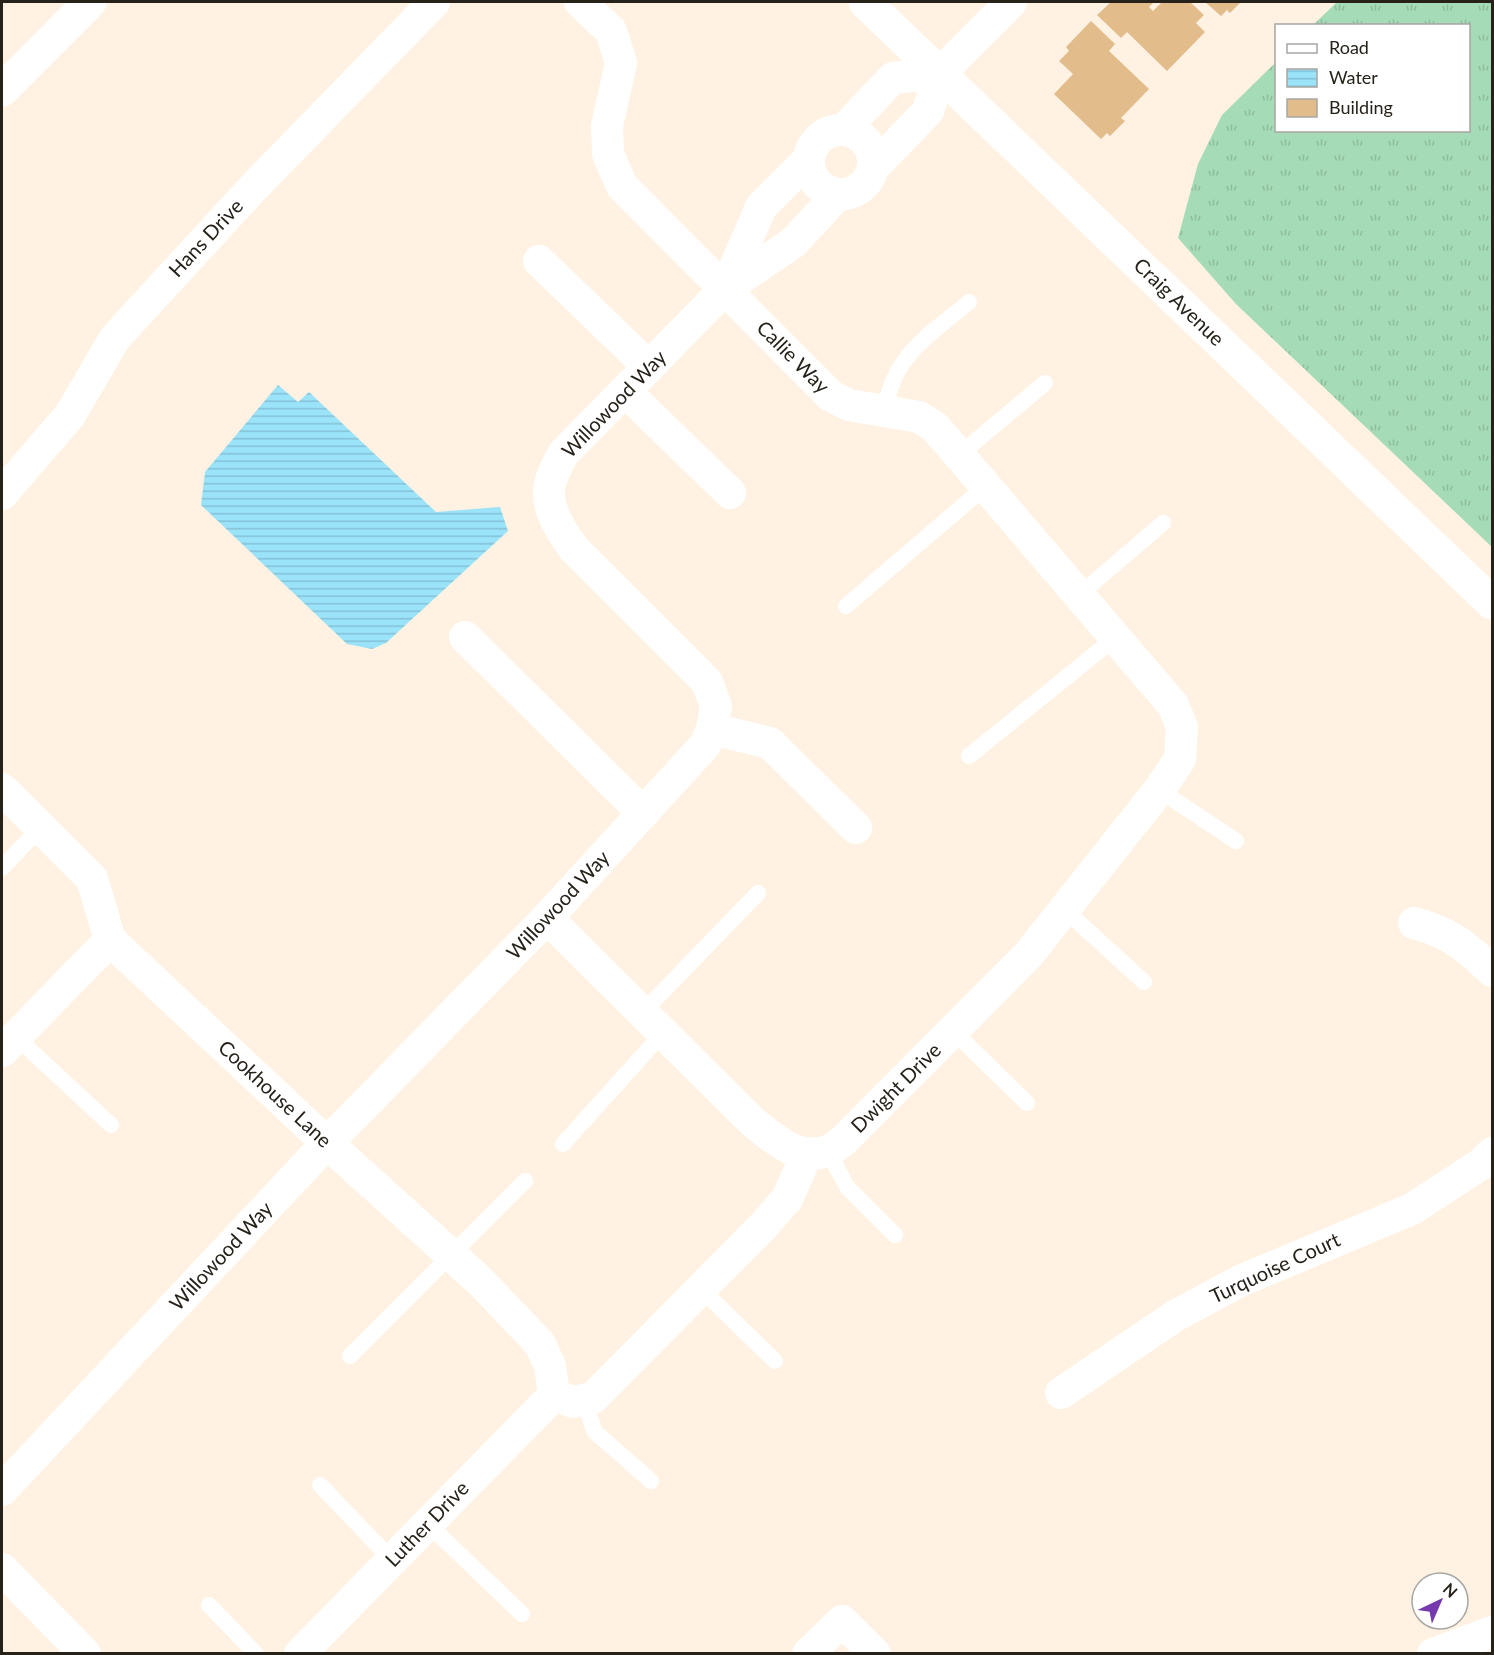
<svg xmlns="http://www.w3.org/2000/svg" width="1494" height="1655" viewBox="0 0 1494 1655" font-family="Lato,sans-serif">
<defs>
<pattern id="grass-tufts" width="24" height="20" patternUnits="userSpaceOnUse" patternTransform="scale(1.5)"><rect width="24" height="20" fill="#a5dbb6"/><path d="M3 7l-1-3M5 7V3M7 7l1-3M15 17l-1-3M17 17v-4M19 17l1-3" fill="none" stroke="#8ebc9c"/></pattern>
<pattern id="water-rules" width="6" height="5" patternUnits="userSpaceOnUse" patternTransform="scale(1.5)"><rect width="6" height="5" fill="#9ae3f9"/><path d="M0 2.5h6" fill="none" stroke="#85c2d5"/></pattern>
</defs>
<rect width="100%" height="100%" fill="#fff2e2"/>
<polygon fill="url(#grass-tufts)" points="1337,2 1492,2 1492,547 1236,304 1178,238 1198,164 1222,115 1276,62 1276,130 1468,130 1468,26 1313,25"/>
<polygon fill="url(#water-rules)" points="278,385 298,402 309,392 436,512 500,507 508,531 386,643 372,649 347,644 201,505 205,472"/>
<g fill="#e2bc8a">
<polygon points="1111,2 1151,2 1153,3 1149,7 1153,11 1162,2 1190,2 1204,15 1196,23 1205,32 1167,71 1127,32 1121,38 1097,15"/>
<polygon points="1205,2 1241,2 1230,13 1227,10 1221,16"/>
<polygon points="1091,21 1115,44 1109,51 1149,89 1121,118 1125,121 1110,136 1107,133 1101,139 1054,94 1073,74 1059,61 1069,51 1066,47"/>
</g>
<g fill="none" stroke-linecap="round" stroke-linejoin="round">
<g stroke="#fff" stroke-width="16">
<path d="M884 412C888 395 892 378 903 363 919 339 947 321 969 302"/>
<polyline points="959,455 1045,383"/>
<polyline points="1079,595 1163,523"/>
<polyline points="846,606 986,486"/>
<polyline points="969,756 1115,638"/>
<polyline points="1159,790 1236,841"/>
<polyline points="2,868 40,828"/>
<polyline points="1064,909 1144,982"/>
<polyline points="642,1013 758,893"/>
<polyline points="953,1031 1027,1103"/>
<polyline points="16,1037 111,1125"/>
<polyline points="563,1144 663,1033"/>
<polyline points="828,1151 847,1187 895,1235"/>
<polyline points="701,1289 775,1361"/>
<polyline points="350,1356 525,1181"/>
<polyline points="583,1400 595,1432 651,1481"/>
<polyline points="320,1485 392,1560"/>
<polyline points="428,1524 522,1614"/>
<polyline points="209,1605 256,1654"/>
</g>
<g stroke="#fff" stroke-width="32">
<polyline points="844,129 893,78 940,73"/>
<circle cx="841" cy="162" r="32"/>
<polyline points="873,168 928,111 940,73 1011,2"/>
<polyline points="539,261 649,367"/>
<polyline points="726,288 761,207 809,159"/>
<polyline points="625,391 730,493"/>
<polyline points="2,494 70,415 115,338 252,189 434,2"/>
<polyline points="465,637 643,813"/>
<polyline points="712,729 770,743 856,828"/>
<polyline points="2,789 92,879 110,940 327,1143 481,1282 540,1344 550,1366 554,1395"/>
<path d="M547 918 754 1123C775 1140 798 1161 828 1151 833 1149 839 1144 844 1140L1028 955 1159 790 1180 759 1182 727 1173 705 935 427 919 417 849 405 831 396 622 186 608 154 607 126 621 63 611 31 580 2"/>
<path d="M1414 923C1449 932 1466 946 1492 971"/>
<polyline points="2,1051 110,940"/>
<polyline points="1061,1393 1175,1316 1240,1281 1412,1209 1481,1164 1492,1153"/>
<polyline points="554,1395 573,1402 593,1398 764,1225 787,1199 807,1154"/>
<path d="M2 1490 327 1143 547 918 705 745 712 729 716 706 707 682 574 549C560 530 543 504 551 480 554 471 559 462 563 454L725 289 794 242 838 194"/>
<polyline points="2,1569 85,1654"/>
<polyline points="300,1654 554,1395"/>
<polyline points="808,1654 842,1621 875,1654"/>
<polyline points="1433,1654 1492,1632"/>
</g>
<g stroke="#fff" stroke-width="33">
<polyline points="865,2 1492,603"/>
<polyline points="2,90 90,2"/>
</g>
</g>
<g text-anchor="middle" stroke-width="4.5" stroke-linejoin="round" paint-order="stroke">
<g font-size="20" fill="#262119" stroke="#fff">
<text transform="translate(206 238) rotate(-47)" y="7">Hans Drive</text>
<text transform="translate(1179 302) rotate(44)" y="7">Craig Avenue</text>
<text transform="translate(793 357) rotate(45)" y="7">Callie Way</text>
<text transform="translate(614 404) rotate(-46)" y="7">Willowood Way</text>
<text transform="translate(558 905) rotate(-47)" y="7">Willowood Way</text>
<text transform="translate(896 1088) rotate(-45)" y="7">Dwight Drive</text>
<text transform="translate(275 1094) rotate(43)" y="7">Cookhouse Lane</text>
<text transform="translate(221 1256) rotate(-47)" y="7">Willowood Way</text>
<text transform="translate(1275 1268) rotate(-25)" y="7">Turquoise Court</text>
<text transform="translate(427 1524) rotate(-46)" y="7">Luther Drive</text>
</g>
</g>
<rect width="1494" height="1655" fill="none" stroke="#262119" stroke-width="6"/>
<rect x="1275" y="24" width="195" height="108" fill="#ffffff" stroke="#a8a6a3" stroke-width="1.5"/>
<rect x="1287" y="44" width="30" height="9" fill="#ffffff" stroke="#a8a6a3" stroke-width="1.5"/>
<text x="1329" y="54" font-size="18" fill="#262119">Road</text>
<rect x="1287" y="69" width="30" height="18" fill="url(#water-rules)" stroke="#a8a6a3" stroke-width="1.5"/>
<text x="1329" y="84" font-size="18" fill="#262119">Water</text>
<rect x="1287" y="99" width="30" height="18" fill="#e2bc8a" stroke="#a8a6a3" stroke-width="1.5"/>
<text x="1329" y="114" font-size="18" fill="#262119">Building</text>
<g transform="translate(1440 1601) rotate(44)"><circle r="28" fill="#ffffff" stroke="#a8a6a3" stroke-width="1.5"/>
<path d="M0-4.5L10 22L0 15L-10 22Z" fill="#7639ae"/>
<text y="-9" font-size="16" font-weight="bold" text-anchor="middle" fill="#262119">N</text>
</g>
</svg>
